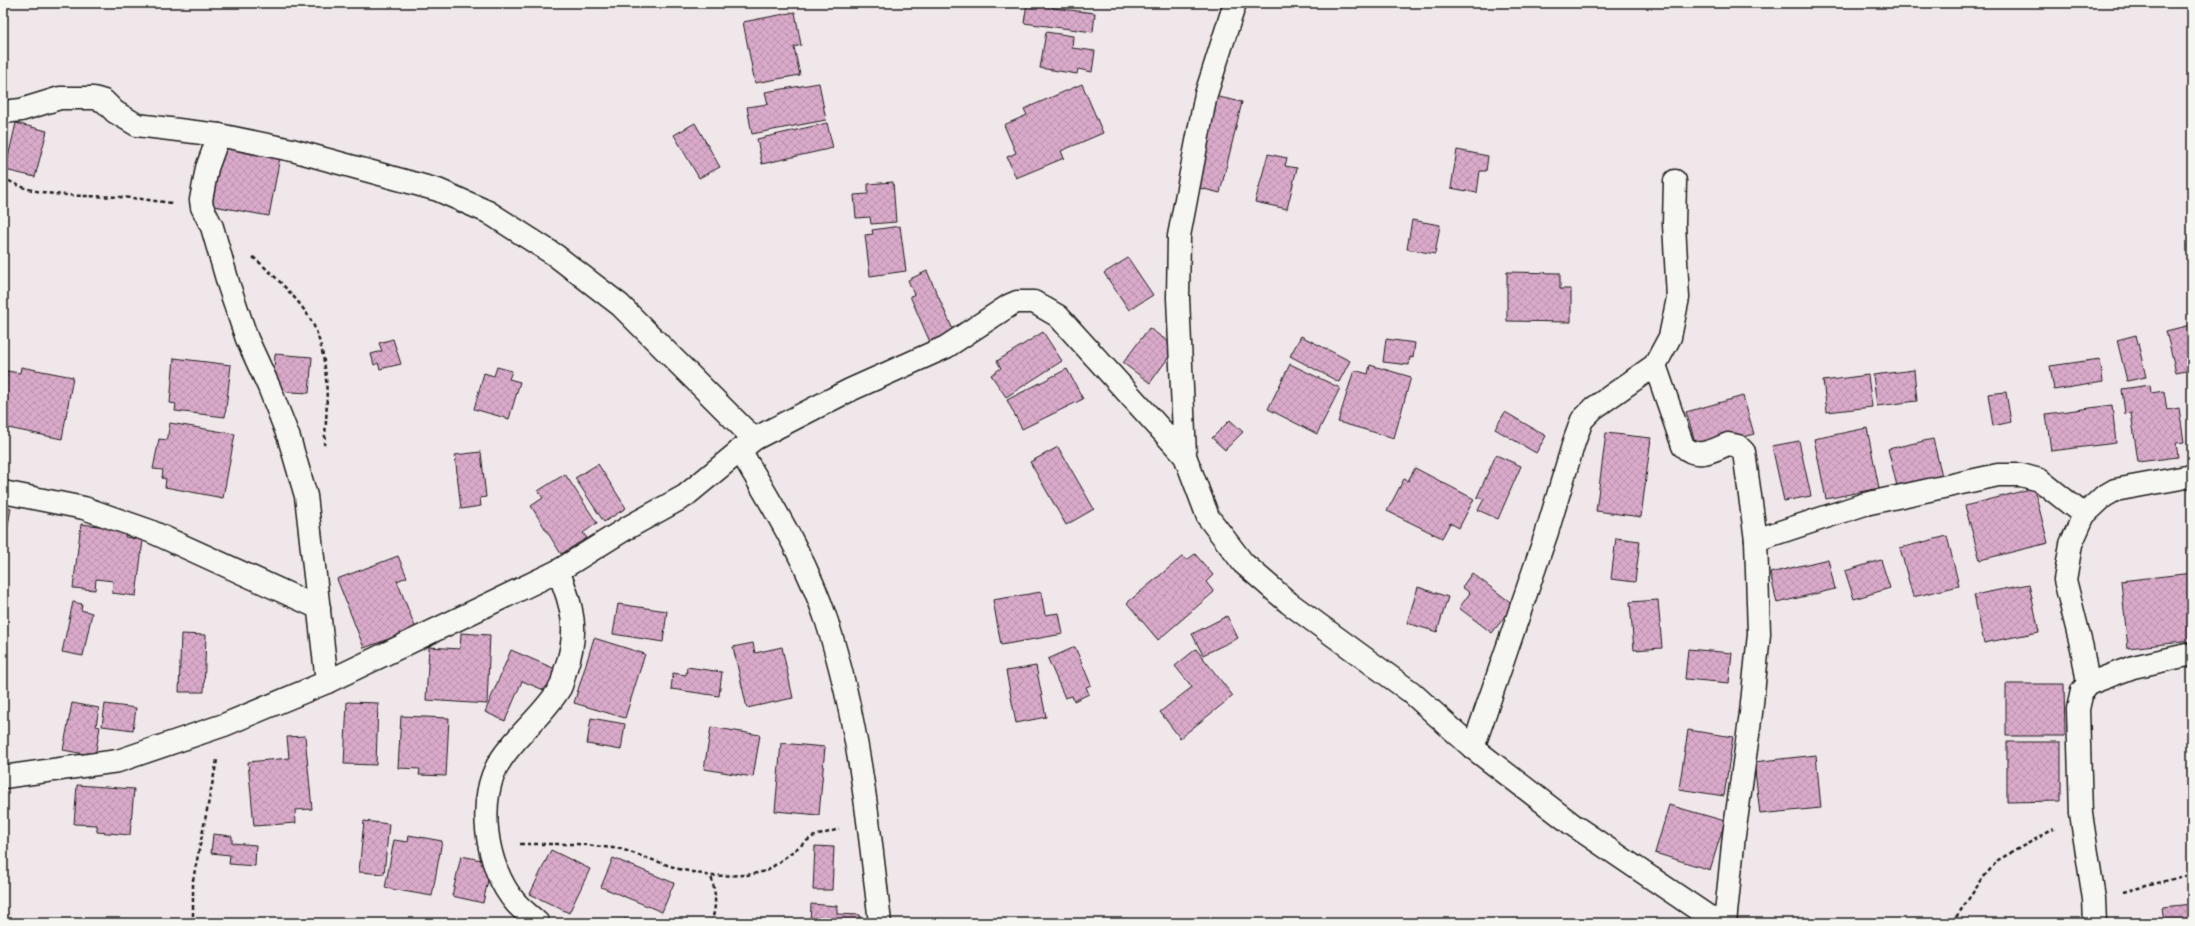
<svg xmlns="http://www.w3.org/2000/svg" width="2195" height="926" viewBox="0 0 2195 926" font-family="'Gochi Hand',sans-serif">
<defs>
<pattern id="building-cross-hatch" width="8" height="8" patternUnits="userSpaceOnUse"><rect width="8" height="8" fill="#daaaca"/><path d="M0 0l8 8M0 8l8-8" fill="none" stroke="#ba92ad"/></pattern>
</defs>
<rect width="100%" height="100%" fill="#f0e7ea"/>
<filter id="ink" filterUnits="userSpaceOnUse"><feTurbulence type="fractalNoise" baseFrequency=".025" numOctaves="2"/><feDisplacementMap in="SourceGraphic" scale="8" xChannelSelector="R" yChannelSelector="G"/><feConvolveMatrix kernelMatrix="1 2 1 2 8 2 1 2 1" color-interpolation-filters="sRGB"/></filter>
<g filter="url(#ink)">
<g fill="url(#building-cross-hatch)" stroke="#1c1c1c">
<polygon points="1027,3 1054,3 1053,8 1095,13 1093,32 1024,23"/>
<polygon points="795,12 801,45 794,47 800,75 755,83 743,22"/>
<polygon points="1046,32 1073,36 1072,48 1095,51 1092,72 1078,69 1077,74 1040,68"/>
<polygon points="819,83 826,120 752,134 747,107 768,104 765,92"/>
<polygon points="1082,84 1103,133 1061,151 1064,158 1016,178 1007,157 1016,153 1004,125 1027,115 1024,109"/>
<polygon points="1214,96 1242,102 1220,193 1192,186"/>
<polygon points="16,123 47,131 35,177 5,170"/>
<polygon points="695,123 720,167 699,178 674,135"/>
<polygon points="827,123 833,148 762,164 757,139"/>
<polygon points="219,145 280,157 269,216 208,205"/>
<polygon points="1457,150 1488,156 1486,171 1480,171 1477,193 1451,188"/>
<polygon points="1268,154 1287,158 1285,166 1297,168 1287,209 1255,202"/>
<polygon points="893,182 896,222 871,224 870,217 856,218 854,195 868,194 868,184"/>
<polygon points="1412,220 1440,225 1435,254 1407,249"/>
<polygon points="900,226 906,271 870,276 865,235 873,234 872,230"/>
<polygon points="1128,258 1153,295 1129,310 1104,273"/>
<polygon points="927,271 954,332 930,342 910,296 914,295 908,280"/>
<polygon points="1507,272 1560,273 1560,289 1571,289 1571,322 1507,321"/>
<polygon points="2190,325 2192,369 2176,372 2166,331"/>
<polygon points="1149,328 1176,347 1150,383 1123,363"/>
<polygon points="1043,332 1062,361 1006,397 991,375 1001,368 997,361"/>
<polygon points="2136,335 2146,377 2127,381 2117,340"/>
<polygon points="1301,336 1350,361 1339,382 1290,356"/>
<polygon points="393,339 401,364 380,369 378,363 374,365 371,354 382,351 379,343"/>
<polygon points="1386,339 1415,343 1413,358 1410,357 1409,365 1383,362"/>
<polygon points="275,354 312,357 309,393 273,391"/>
<polygon points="174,358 231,365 225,417 175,411 176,404 170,403"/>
<polygon points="2100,359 2103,382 2054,390 2050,366"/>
<polygon points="1290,364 1340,388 1317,434 1268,409"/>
<polygon points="1370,365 1411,377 1394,438 1338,422 1354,370 1368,374"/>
<polygon points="21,367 73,377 62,439 3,427 3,392 7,371 20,373"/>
<polygon points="497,367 512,371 509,379 520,382 509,419 474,409 484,373 494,376"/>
<polygon points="1067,369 1083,399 1022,429 1007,400"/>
<polygon points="1914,370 1917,401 1877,406 1873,375"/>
<polygon points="1868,375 1872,407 1827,412 1823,381"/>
<polygon points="2150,385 2151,393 2164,391 2167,410 2179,408 2184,442 2176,443 2178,457 2138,462 2131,413 2125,414 2122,389"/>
<polygon points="2006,392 2011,422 1993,426 1988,394"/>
<polygon points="1743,396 1754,434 1698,451 1686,412"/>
<polygon points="2112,405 2116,443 2051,451 2046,414"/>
<polygon points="1505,412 1546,436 1536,453 1495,429"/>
<polygon points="1230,420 1243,432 1225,450 1212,438"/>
<polygon points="170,423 235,434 223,498 165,487 166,479 162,478 163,470 153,469 159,439 167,440"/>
<polygon points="1867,428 1879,488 1826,499 1814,439"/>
<polygon points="1606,433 1651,438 1641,517 1596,511"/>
<polygon points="1933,439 1942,476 1897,486 1888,449"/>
<polygon points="1799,441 1811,496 1784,501 1772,446"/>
<polygon points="1058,447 1094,509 1066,525 1030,462"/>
<polygon points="481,452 486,497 480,498 481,506 461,509 455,455"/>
<polygon points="1496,455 1521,466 1498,519 1478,510 1484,499 1477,497"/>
<polygon points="598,464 626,508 604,522 575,478"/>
<polygon points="1415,468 1474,499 1459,528 1450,523 1442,538 1387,511 1404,479 1408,481"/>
<polygon points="565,474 597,523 583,533 587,538 561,554 531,506 543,498 538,491"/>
<polygon points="2034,488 2048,543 1980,560 1965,506"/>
<polygon points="3,507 11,508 7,531 3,531"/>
<polygon points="81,524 126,529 125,537 143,540 136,596 112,593 113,581 96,579 95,590 73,588"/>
<polygon points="1947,536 1959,586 1913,597 1900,548"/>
<polygon points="1616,538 1640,541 1635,582 1611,579"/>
<polygon points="1195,554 1213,575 1206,582 1214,592 1158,640 1127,603 1183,556 1187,560"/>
<polygon points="398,556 407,577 397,581 416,629 364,648 337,579"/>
<polygon points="1828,559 1835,589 1777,603 1770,573"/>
<polygon points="1881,560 1890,588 1854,599 1845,571"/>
<polygon points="1472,573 1514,605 1492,633 1459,608 1470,593 1462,587"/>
<polygon points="2192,573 2192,641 2128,648 2121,581"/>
<polygon points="2029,584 2039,632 1984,643 1974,595"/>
<polygon points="1418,587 1448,597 1437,632 1407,623"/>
<polygon points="1041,592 1045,615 1059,613 1063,634 1001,645 993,600"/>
<polygon points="1658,600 1662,648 1634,650 1630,602"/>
<polygon points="73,602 82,604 81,610 92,613 83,656 62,652"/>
<polygon points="618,604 667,611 663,642 613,634"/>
<polygon points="1227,616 1238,638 1203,655 1192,634"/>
<polygon points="461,633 490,635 487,704 426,700 429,647 460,649"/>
<polygon points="181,634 206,635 204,692 179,692"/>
<polygon points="594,638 645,654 625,718 574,703"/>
<polygon points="753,643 755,653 782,647 793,698 747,708 733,647"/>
<polygon points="1075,647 1091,685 1086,687 1089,694 1074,701 1072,696 1065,698 1048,659"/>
<polygon points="1196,649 1233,696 1180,738 1160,712 1192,687 1175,666"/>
<polygon points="1688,649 1732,653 1729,683 1685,679"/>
<polygon points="511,650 560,671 551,693 522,681 505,721 485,712"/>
<polygon points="1036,666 1046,717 1016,723 1006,671"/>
<polygon points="687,667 722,672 719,696 671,689 673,673 686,675"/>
<polygon points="2006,684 2064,684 2065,736 2006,736"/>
<polygon points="3,688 5,689 3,715"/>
<polygon points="347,702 378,703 376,765 344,764"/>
<polygon points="72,703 99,708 96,726 100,727 95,756 63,750"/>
<polygon points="105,704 136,708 133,730 102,726"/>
<polygon points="401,716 449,718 446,776 419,775 420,769 398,768"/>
<polygon points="591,718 625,724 621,750 587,744"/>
<polygon points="711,727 760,735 753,777 704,769"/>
<polygon points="1688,730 1733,737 1724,796 1679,789"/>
<polygon points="305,736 312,809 295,810 296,823 254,826 248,762 289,758 287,737"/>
<polygon points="2007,742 2061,742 2061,801 2007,802"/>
<polygon points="781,743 825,747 819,815 775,811"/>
<polygon points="1816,755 1821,808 1760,814 1754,762"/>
<polygon points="77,785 134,789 130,835 97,832 97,825 74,824"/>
<polygon points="1669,805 1725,821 1710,870 1655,853"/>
<polygon points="364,821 389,824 384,874 359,872"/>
<polygon points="213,834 232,836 232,843 256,845 255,866 229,864 230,855 211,853"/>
<polygon points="409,835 442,841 432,896 385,888 394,840 408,842"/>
<polygon points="815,846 834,847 832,890 813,890"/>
<polygon points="551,850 590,869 569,913 530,894"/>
<polygon points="461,856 492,862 483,903 452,896"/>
<polygon points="613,858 674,883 662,912 601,887"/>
<polygon points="811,904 837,906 837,914 860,915 860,923 810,923"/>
<polygon points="2192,904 2192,923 2164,923 2162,907"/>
<polygon points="624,919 648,923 624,923"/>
</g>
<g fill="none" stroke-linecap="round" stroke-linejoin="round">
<defs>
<g id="minor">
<polyline points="1235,3 1206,94 1179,236 1178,298 1185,456 1208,517 1243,563 1289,603 1411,692 1473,748 1573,825 1718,923"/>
<polyline points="3,112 21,110 60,98 94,98 104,101 115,112 137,125 219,135 292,150 438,190 488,212 555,255 620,305 754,439"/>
<polyline points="219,135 207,168 201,200 202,207 212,227 229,286 247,339 269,387 289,438 306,496 327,682"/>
<path d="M1655 365 1683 446C1697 460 1712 451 1728 444L1738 446 1744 452 1756 540 1759 634 1751 713 1734 835 1725 923"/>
<path d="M740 450C772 505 807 560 827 622 858 719 869 822 880 923"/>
<polyline points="3,492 84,508 150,531 319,608"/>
<polyline points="1756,540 1865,504 1998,475 2021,475 2040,480 2084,515"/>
<polyline points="2088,684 2133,667 2192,654"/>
<polyline points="1473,748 1547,532 1574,442 1582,420 1594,408 1655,365 1670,337 1678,298 1674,224 1675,181"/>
<polyline points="3,777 118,761 224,725 327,682 558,571 627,528 685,496 754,439 850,390 946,347 1010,305 1017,302 1034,302 1058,316 1185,456"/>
<path d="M538 923C531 916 522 910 516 903 485 868 475 796 502 758 519 733 544 714 560 688 563 682 564 674 566 668 579 632 573 606 558 571"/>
<polyline points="2095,923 2094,899 2081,814 2078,709 2082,691 2088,684 2082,648 2065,580 2071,544 2084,515 2103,497 2115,490 2192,476"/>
</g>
</defs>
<use href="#minor" stroke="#1c1c1c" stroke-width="25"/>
<g stroke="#1c1c1c" stroke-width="2.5" stroke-dasharray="4 3" stroke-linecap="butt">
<path d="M3 177C34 199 83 195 120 197 137 198 154 201 172 203"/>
<path d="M253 257C272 273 302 302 313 324 330 361 328 406 324 445"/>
<polyline points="520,844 577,844 621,849 679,869 711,876 747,875 767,871 812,837 839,829"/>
<polyline points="2123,892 2192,874"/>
<polyline points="193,923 193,880 217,760"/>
<path d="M711 923C717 906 716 893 711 876"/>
<polyline points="1952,923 1983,878 1998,860 2054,829"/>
</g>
<use href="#minor" stroke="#f6f6f2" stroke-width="22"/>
</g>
</g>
<rect width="2195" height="926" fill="none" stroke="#f6f6f2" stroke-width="16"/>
<rect x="8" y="8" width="2179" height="910" fill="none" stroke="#1c1c1c" stroke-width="1.5" filter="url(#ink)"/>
</svg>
